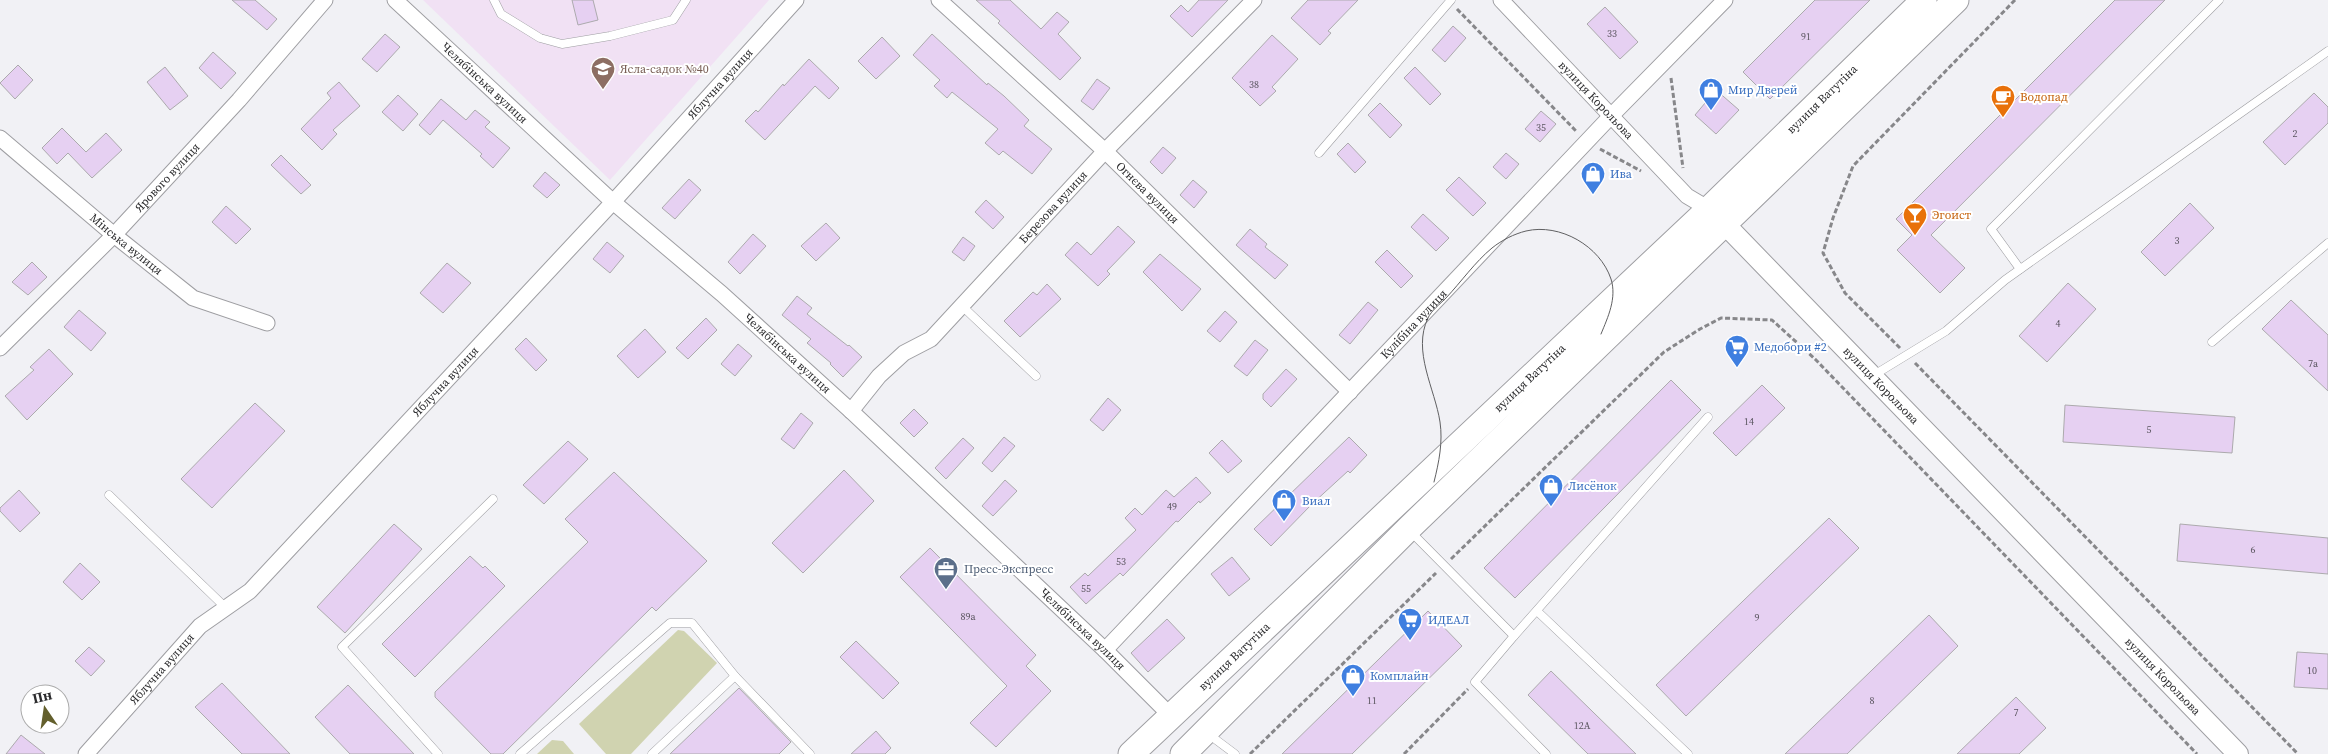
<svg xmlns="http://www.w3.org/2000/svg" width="2328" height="754" viewBox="0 0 2328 754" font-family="'Source Serif 4',serif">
<rect width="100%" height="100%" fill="#f1f1f5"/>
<polygon fill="#f1e1f4" points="423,0 769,0 610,180"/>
<g fill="#d0d3b0">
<polygon points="678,630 684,631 717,663 631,754 606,754 579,724"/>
<polygon points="552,740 563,741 574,754 537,754"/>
</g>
<g fill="#e6d0f2" stroke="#acaaad">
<polygon points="232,0 255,0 277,19 267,30"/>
<polygon points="572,0 593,0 598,20 578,25"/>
<polygon points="976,0 1010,0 1041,29 1057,12 1069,22 1058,34 1081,58 1060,80 998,23 1000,21"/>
<polygon points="1199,0 1228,0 1192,37 1170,16 1181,5 1188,12"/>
<polygon points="1308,0 1358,0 1328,31 1331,33 1320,45 1291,18"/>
<polygon points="1815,0 1870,0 1770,99 1743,72"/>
<polygon points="2115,0 2165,0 1931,235 1965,268 1940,293 1897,250 1912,235 1896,219"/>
<polygon points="1605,7 1638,42 1620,59 1587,24"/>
<polygon points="1453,26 1466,38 1445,62 1432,50"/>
<polygon points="385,34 400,47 377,72 362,59"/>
<polygon points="932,34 987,85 988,83 1004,96 1029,120 1024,126 1052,149 1032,174 1003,151 999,155 985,143 998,129 952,92 947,98 934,86 940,80 913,55"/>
<polygon points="1272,35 1298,59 1272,87 1276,91 1260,106 1232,78"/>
<polygon points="882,37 900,56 876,79 858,61"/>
<polygon points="213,52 236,73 221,89 199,68"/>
<polygon points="809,59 839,88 829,99 815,86 765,140 745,121 756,110 758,112 783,84 784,86"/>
<polygon points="18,65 33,80 15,99 0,83"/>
<polygon points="165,67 188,96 170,110 147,82"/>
<polygon points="1415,67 1441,94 1430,105 1404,78"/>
<polygon points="1097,79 1110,88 1093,110 1081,101"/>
<polygon points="339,82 360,106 333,130 337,134 322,150 301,129 331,98 327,93"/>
<polygon points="1716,90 1739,110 1716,134 1695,115"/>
<polygon points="2314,93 2328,107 2328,123 2285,165 2263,142"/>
<polygon points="398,95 418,114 403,131 382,112"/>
<polygon points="441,99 466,120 475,110 490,122 485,127 510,148 493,168 480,156 482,154 443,120 430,135 419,125"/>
<polygon points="1380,103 1402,125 1390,138 1368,115"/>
<polygon points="1541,111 1556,124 1540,142 1525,129"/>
<polygon points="62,128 86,152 106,133 122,150 92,178 68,153 57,164 42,148"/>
<polygon points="1348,143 1366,162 1355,173 1337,154"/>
<polygon points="1163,147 1176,158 1162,174 1150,162"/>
<polygon points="1506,153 1519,164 1506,179 1493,167"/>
<polygon points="281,155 311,185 301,194 271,165"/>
<polygon points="545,172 560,185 547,198 533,186"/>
<polygon points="1459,177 1486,203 1473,216 1446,190"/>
<polygon points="689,179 701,190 675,219 662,208"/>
<polygon points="1193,180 1207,192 1194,208 1180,195"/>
<polygon points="986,200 1004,217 993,229 975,212"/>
<polygon points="2190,203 2214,228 2165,276 2141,252"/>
<polygon points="226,206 251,229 236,244 212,222"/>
<polygon points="1423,214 1449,238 1436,251 1411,227"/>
<polygon points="826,223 840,238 816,261 801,246"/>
<polygon points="1118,226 1135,242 1107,271 1110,274 1098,286 1065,255 1077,242 1091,255"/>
<polygon points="1250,229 1267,244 1265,247 1288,265 1275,279 1236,245"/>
<polygon points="753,234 766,246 740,274 728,262"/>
<polygon points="963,237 975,246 964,261 952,252"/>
<polygon points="607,242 624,256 610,273 593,259"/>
<polygon points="1387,250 1413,276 1401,288 1375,262"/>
<polygon points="1160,254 1201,289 1182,311 1143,272"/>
<polygon points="32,262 47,277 28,295 12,282"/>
<polygon points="447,263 471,283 443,313 420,293"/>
<polygon points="2068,283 2096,309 2047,362 2019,336"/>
<polygon points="1047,284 1061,299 1020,337 1004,321 1033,292 1037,295"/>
<polygon points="797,296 812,308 807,314 848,346 849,345 862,357 843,377 830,364 831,363 807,343 811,339 782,315"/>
<polygon points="2291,300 2328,335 2328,391 2262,329"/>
<polygon points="1368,302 1378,310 1350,344 1339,335"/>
<polygon points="79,310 106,333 91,351 64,327"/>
<polygon points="1225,311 1237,322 1220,342 1207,331"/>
<polygon points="706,318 717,330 688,359 676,348"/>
<polygon points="645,329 666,352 638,378 617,356"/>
<polygon points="526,338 547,360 536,371 515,349"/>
<polygon points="1255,340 1268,350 1247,376 1234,366"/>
<polygon points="738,344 752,356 735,376 721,364"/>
<polygon points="49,349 73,374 27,420 5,396 34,370 30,367"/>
<polygon points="1286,369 1297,379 1271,407 1263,399 1263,394"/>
<polygon points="1671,380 1701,410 1515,598 1484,568"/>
<polygon points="1762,385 1785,408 1736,456 1713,433"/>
<polygon points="1108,398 1121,410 1103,431 1090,420"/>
<polygon points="255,403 285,431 212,508 181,479"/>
<polygon points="2065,405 2235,417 2232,453 2063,442"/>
<polygon points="914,409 928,423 914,437 900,423"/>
<polygon points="801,413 813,423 794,449 781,439"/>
<polygon points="1004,437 1015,446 992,472 982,463"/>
<polygon points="1349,437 1367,455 1350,473 1348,471 1312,504 1271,546 1254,529"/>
<polygon points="963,438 974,448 946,479 935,468"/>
<polygon points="1222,440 1242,461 1228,473 1209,453"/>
<polygon points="568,441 588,459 544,504 523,485"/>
<polygon points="844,470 874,501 803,573 772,543"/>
<polygon points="614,472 707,561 656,611 652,607 503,754 491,754 435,697 435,692 588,542 565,519"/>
<polygon points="1196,477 1211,493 1200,503 1199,501 1178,522 1176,521 1123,576 1120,573 1086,604 1070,587 1085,573 1088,576 1136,530 1125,518 1135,508 1142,515 1166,490 1174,497"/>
<polygon points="1005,480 1017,491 993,516 982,506"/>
<polygon points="19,490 40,513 20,532 0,511 0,508"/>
<polygon points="1829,518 1859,548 1686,716 1656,685"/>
<polygon points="394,524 422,549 345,633 317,607"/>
<polygon points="2180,524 2328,538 2328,574 2177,561"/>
<polygon points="930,548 1036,655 1026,666 1051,691 996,747 970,723 1007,686 900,577"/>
<polygon points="470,556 483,568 485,566 505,586 415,677 382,644"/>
<polygon points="1232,557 1250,579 1229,596 1211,574"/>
<polygon points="80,563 100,582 82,600 63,582"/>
<polygon points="1428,611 1462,646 1352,754 1282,754"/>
<polygon points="1929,615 1958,646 1847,754 1785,754"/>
<polygon points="1167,619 1185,638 1148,672 1131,653"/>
<polygon points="856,641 899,683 883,699 840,657"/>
<polygon points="89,647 105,661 91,676 75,661"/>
<polygon points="2297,652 2328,654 2328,689 2294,687"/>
<polygon points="1551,671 1636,754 1588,754 1528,695"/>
<polygon points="222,683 290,754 242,754 195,707"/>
<polygon points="348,685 414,754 350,754 315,717"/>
<polygon points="739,688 791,742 779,754 670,754"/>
<polygon points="2016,697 2046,728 2019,754 1957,754"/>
<polygon points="876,731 891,748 885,754 851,754"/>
<polygon points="21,735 45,754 6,754"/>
</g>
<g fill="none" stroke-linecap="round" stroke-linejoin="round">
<defs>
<g id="service">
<polyline points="494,0 501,14 540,38 562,44 610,36 673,20 686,0"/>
<polyline points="1319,153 1451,0"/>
<polyline points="2020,269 1991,229 2219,0"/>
<polyline points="962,306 1036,376"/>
<polyline points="2212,342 2328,243"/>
<polyline points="1874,375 1946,331 2005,280 2328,51"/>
<polyline points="109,495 226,608"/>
<polyline points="1411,532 1514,636 1475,682 1546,754"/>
<polyline points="1537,611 1688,754"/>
<polyline points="1514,636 1708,417"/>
<polyline points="1207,733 1235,754"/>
<polyline points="438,754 342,647 493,499"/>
<polyline points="520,754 670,623 692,623 735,676 810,754"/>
<polyline points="652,754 735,676"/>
</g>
<g id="minor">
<path id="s1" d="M395 0 613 202 722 294 851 411 1105 650 1171 716"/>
<path id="s2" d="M939 0 1105 151 1350 392"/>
<path id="s3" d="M1501 0 1687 196 1709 209"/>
<path id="s4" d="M0 138 114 235 193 298 267 323"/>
<path id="s5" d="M0 348 114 235 239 100 325 0"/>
<path id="s6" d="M851 411 879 376 904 353 931 339 1105 151 1254 0"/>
<path id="s7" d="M1105 650 1610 117 1725 0"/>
<path id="s8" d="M86 754 200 626 250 591 613 202 796 0"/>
</g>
<g id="tertiary">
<path id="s9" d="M1714 213 2238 754"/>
</g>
<g id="primary">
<path id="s10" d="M1131 754 1709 209 1924 0"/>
<polyline points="1183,754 1408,529 1956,0"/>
</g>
</defs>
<use href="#service" stroke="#9e9ea2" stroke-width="9"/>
<use href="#minor" stroke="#9e9ea2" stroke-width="17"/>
<use href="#tertiary" stroke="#9e9ea2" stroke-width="22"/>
<use href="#primary" stroke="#9e9ea2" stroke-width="27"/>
<g stroke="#87878a" stroke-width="3" stroke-dasharray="5 2.5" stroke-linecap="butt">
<polyline points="1457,9 1577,132"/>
<polyline points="1671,78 1683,168"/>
<polyline points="1600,149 1641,171"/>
<polyline points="1900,348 1845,293 1823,253 1833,218 1853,166 2015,0"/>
<polyline points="1915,363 2298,754"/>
<polyline points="1451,559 1664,352 1700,329 1721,318 1772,320 1815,359 2197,754"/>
<polyline points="1250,754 1436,573"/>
<polyline points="1404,754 1468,689"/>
</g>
<use href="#service" stroke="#fff" stroke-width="8"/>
<use href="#minor" stroke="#fff" stroke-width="15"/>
<use href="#tertiary" stroke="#fff" stroke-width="20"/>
<use href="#primary" stroke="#fff" stroke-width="25"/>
<path stroke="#606062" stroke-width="1" d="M1434 482C1439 462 1443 442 1440 422 1435 389 1412 351 1428 318 1431 311 1440 304 1446 298 1461 282 1475 262 1492 248 1502 240 1514 234 1526 231 1560 223 1600 246 1611 279 1617 298 1608 317 1601 334"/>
</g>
<defs>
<symbol id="school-pin" viewBox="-11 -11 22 30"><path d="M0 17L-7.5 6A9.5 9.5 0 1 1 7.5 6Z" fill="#8d6e63" stroke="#fff"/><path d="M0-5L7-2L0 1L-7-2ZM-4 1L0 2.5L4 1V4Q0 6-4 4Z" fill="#fff"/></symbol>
<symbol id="shop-pin" viewBox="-11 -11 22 30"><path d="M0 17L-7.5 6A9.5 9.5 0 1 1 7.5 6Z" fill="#3f7fe0" stroke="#fff"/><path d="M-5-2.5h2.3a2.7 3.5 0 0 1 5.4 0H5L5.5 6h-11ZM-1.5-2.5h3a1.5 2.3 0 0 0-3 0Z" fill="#fff"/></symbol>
<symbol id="cafe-pin" viewBox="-11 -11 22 30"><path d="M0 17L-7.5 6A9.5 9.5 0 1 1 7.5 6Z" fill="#e8710a" stroke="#fff"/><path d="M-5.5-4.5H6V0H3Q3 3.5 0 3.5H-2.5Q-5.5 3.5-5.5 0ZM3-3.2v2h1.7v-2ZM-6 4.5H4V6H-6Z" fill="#fff"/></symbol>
<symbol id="bar-pin" viewBox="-11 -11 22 30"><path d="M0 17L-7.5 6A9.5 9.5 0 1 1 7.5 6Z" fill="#e8710a" stroke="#fff"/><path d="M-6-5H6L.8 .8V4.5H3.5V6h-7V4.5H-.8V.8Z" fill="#fff"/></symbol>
<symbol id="supermarket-pin" viewBox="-11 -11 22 30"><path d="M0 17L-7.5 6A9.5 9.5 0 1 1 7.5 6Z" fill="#3f7fe0" stroke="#fff"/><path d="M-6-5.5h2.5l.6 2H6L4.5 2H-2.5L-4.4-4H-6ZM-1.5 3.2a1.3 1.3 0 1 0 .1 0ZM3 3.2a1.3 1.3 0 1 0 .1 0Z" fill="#fff"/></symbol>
<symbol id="office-pin" viewBox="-11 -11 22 30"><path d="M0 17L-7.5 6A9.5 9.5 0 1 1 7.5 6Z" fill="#5c6f8a" stroke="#fff"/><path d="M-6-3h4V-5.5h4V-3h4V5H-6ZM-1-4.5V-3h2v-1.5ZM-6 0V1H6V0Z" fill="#fff"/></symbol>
</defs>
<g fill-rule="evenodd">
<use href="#school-pin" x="589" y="55" width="28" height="38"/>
<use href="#shop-pin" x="1697" y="76" width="28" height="38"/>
<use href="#cafe-pin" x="1989" y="83" width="28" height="38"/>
<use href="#shop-pin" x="1579" y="160" width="28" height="38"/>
<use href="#bar-pin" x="1901" y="201" width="28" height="38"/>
<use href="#supermarket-pin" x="1723" y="333" width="28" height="38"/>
<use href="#shop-pin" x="1537" y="472" width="28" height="38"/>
<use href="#shop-pin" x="1270" y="487" width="28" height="38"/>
<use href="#office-pin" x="932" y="555" width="28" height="38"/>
<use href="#supermarket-pin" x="1396" y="606" width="28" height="38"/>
<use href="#shop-pin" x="1339" y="662" width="28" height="38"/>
</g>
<g text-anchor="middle" stroke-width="4" stroke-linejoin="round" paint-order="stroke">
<g font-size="10" fill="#5a555f">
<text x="1612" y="37">33</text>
<text x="1806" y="40">91</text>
<text x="1254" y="88">38</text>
<text x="1541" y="131">35</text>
<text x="2295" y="137">2</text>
<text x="2177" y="244">3</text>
<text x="2058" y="327">4</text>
<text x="2313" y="367">7а</text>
<text x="1749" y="425">14</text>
<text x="2149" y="433">5</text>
<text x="1172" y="510">49</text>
<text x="2253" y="553">6</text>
<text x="1121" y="565">53</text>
<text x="1086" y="592">55</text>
<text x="968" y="620">89а</text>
<text x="1757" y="621">9</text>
<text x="2312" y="674">10</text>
<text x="1372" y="704">11</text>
<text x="1872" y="704">8</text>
<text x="2016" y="716">7</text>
<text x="1582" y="729">12А</text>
</g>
<g font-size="12" fill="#785e54" stroke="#fff" text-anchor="start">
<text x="620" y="73">Ясла-садок №40</text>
</g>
<g font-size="12" fill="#2c2c2e" stroke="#fff">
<text dy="4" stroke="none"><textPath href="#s1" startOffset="122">Челябінська вулиця</textPath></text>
<text dy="4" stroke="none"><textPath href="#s8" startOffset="924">Яблучна вулиця</textPath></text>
<text dy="4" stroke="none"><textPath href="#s10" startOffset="952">вулиця Ватутіна</textPath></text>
<text dy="4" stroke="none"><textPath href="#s3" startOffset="138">вулиця Корольова</textPath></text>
<text dy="4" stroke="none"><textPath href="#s5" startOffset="239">Ярового вулиця</textPath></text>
<text dy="4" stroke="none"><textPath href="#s2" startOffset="284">Огнєва вулиця</textPath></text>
<text dy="4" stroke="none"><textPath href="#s6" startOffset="289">Березова вулиця</textPath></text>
<text dy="4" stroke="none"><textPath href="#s4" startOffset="165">Мінська вулиця</textPath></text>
<text dy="4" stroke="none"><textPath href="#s7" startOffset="449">Кулібіна вулиця</textPath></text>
<text dy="4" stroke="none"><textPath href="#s1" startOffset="528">Челябінська вулиця</textPath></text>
<text dy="4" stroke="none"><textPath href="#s10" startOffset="548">вулиця Ватутіна</textPath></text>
<text dy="4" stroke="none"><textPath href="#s8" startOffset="519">Яблучна вулиця</textPath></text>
<text dy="4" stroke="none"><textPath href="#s9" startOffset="240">вулиця Корольова</textPath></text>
<text dy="4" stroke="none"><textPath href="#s1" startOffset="932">Челябінська вулиця</textPath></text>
<text dy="4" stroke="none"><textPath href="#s10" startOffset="142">вулиця Ватутіна</textPath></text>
<text dy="4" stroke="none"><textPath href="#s8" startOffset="114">Яблучна вулиця</textPath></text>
<text dy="4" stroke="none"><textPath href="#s9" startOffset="645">вулиця Корольова</textPath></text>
</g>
<g font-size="12" fill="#366cbe" stroke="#fff" text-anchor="start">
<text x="1728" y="94">Мир Дверей</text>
<text x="1610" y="178">Ива</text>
<text x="1754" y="351">Медобори #2</text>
<text x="1568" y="490">Лисёнок</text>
<text x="1302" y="505">Виал</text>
<text x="1428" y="624">ИДЕАЛ</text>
<text x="1370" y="680">Комплайн</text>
</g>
<g font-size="12" fill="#c56008" stroke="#fff" text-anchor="start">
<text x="2020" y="101">Водопад</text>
<text x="1932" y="219">Эгоист</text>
</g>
<g font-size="12" fill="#4e5e75" stroke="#fff" text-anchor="start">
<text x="964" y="573">Пресс-Экспресс</text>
</g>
</g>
<g transform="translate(45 709) rotate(347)"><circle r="24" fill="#ffffff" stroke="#ababab"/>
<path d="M0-4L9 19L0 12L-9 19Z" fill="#635f2c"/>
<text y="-8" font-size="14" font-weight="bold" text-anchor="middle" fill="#2c2c2e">Пн</text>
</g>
</svg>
